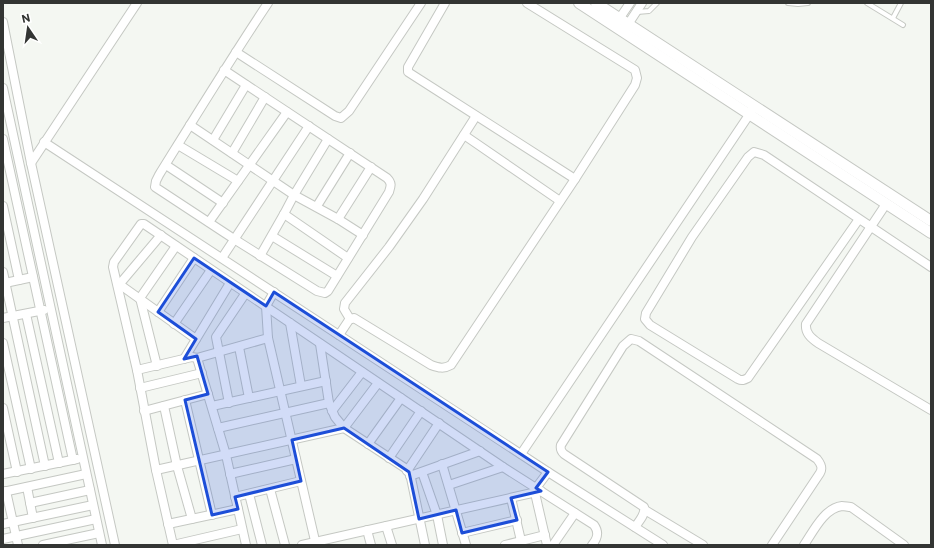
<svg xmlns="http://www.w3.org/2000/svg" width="934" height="548" viewBox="0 0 934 548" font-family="Commissioner,sans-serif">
<rect width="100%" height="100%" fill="#f4f7f2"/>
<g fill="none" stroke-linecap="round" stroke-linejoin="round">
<defs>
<g id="service">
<polyline points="788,3 798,4 808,3"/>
<polyline points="867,3 903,25"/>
<polyline points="637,12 649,11 657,3"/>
<polyline points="893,18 901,3"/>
</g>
<g id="minor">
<polyline points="445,3 408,67 408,72 575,179"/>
<polyline points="3,22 31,163 115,545"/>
<polyline points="617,22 630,3"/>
<polyline points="625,29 642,3"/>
<polyline points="236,52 335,116 341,118 349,111 421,3"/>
<path d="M224 70 387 178C392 183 391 186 389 192L328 291 325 293 317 291 234 239 155 187 156 181 159 175C195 117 230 60 268 3"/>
<polyline points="3,88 102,545"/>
<polyline points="190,125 294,195 338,219 363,235"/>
<polyline points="464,135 560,201"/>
<polyline points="3,139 73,460"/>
<polyline points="213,140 246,85"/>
<polyline points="44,142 548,472 663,545"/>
<polyline points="178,145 238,181"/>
<polyline points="232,153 265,97"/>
<polyline points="31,163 137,3"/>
<polyline points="166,165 223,203"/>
<path d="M886 204 806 324C805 333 811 338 818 343L931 410"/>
<polyline points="3,206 19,280"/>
<polyline points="317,206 350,153"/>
<polyline points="284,214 348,258"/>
<polyline points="338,219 371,167"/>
<path d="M859 219 748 378C744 380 742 381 738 379L650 325 645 319 646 313 692 237 748 157 754 152 764 155 931 267"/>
<polyline points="209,222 287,112"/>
<polyline points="272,236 337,276"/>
<polyline points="260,256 284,214 294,195 328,139"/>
<polyline points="222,258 309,126"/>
<polyline points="3,272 45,466"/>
<polyline points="5,283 33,277"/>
<polyline points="119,284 196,339"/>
<polyline points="118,286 161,235"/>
<polyline points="274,292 266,306 268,338 316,545"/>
<polyline points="158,312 194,258"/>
<polyline points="26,314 59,463"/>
<polyline points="3,318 44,310"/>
<polyline points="350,319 344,309 345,303 389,247 423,199 476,116"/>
<polyline points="290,323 301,386"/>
<polyline points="174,324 211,270"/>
<path d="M339 335 349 320 354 318 431 365C439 368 444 369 451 365L575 179 635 85 637 78 635 70 527 3"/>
<polyline points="3,343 31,469"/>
<polyline points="320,344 329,403 335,417 344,428 405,468 409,472 411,478 425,545"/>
<polyline points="239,347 249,398"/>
<polyline points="197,358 268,338"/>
<polyline points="184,359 230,283"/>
<polyline points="157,366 140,298 176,246"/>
<polyline points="137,370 192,357 197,358 226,455 246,545"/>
<polyline points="140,388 202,373"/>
<polyline points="185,400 212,515"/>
<polyline points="229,403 216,337 245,294"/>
<polyline points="164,406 177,466 192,519"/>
<polyline points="212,406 326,381"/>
<polyline points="3,408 17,472"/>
<polyline points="144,411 208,394"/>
<polyline points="332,411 362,372"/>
<polyline points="218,428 329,403"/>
<polyline points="368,444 401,398"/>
<polyline points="521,454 753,109"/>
<polyline points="389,458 421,411"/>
<polyline points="442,464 466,545"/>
<polyline points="156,470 344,428 378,383"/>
<polyline points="407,471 439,423"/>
<polyline points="422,472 437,515 443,545"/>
<polyline points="3,474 77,459"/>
<polyline points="230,474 296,459"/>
<polyline points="410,476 480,451"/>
<polyline points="449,485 503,467"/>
<polyline points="27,487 33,518"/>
<polyline points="536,488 548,472"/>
<polyline points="270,489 285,545"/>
<polyline points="6,491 18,545"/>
<polyline points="3,492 86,474"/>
<polyline points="535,493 547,545"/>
<polyline points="249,494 262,545"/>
<polyline points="235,497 301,481"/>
<polyline points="511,498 522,545"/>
<polyline points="30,503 90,490"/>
<polyline points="645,510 703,545"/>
<polyline points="3,524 93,505"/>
<polyline points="168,524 238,509"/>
<polyline points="386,526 392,545"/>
<path d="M635 527C639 521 646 514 644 507L564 454C561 451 560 449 561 445L623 346 631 339 639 341 817 459C821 464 823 468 820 473L772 545"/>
<path d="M242 529 173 545 156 470 137 370 113 267 114 262 141 224H144L503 467 594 525C599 532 598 538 592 545"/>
<polyline points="367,530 371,545"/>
<polyline points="462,533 517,520"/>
<polyline points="3,539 96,519"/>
<polyline points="43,545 99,533"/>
<polyline points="302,545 541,491"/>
<polyline points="505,545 545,535"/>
<polyline points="553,545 575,513"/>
<path d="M804 545C813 532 824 508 842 506 845 506 848 507 851 507L904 545"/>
</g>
<g id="tertiary">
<polyline points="579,3 931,233"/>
<polyline points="596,3 931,221"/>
</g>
</defs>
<use href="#service" stroke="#c5c8c3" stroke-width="6"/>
<use href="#minor" stroke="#c5c8c3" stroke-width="10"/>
<use href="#tertiary" stroke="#c5c8c3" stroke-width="12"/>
<use href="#service" stroke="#fff" stroke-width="4"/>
<use href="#minor" stroke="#fff" stroke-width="8"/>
<use href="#tertiary" stroke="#fff" stroke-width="10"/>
</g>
<path fill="#1d4ed8" fill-opacity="0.2" stroke="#1d4ed8" stroke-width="3" stroke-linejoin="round" d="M194 258 266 306 274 292 548 472 536 488 541 491 511 498 517 520 462 533 456 510 419 519 409 472 344 428 292 440 301 481 235 497 238 509 212 515 185 400 208 394 197 356 184 359 196 339 158 312Z"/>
<rect width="934" height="548" fill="none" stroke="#333533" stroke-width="8"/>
<g transform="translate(28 28) rotate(347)" stroke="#ffffff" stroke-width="3" paint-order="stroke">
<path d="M0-3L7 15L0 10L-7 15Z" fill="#333533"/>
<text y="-6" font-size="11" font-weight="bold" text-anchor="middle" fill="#333533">N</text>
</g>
</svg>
